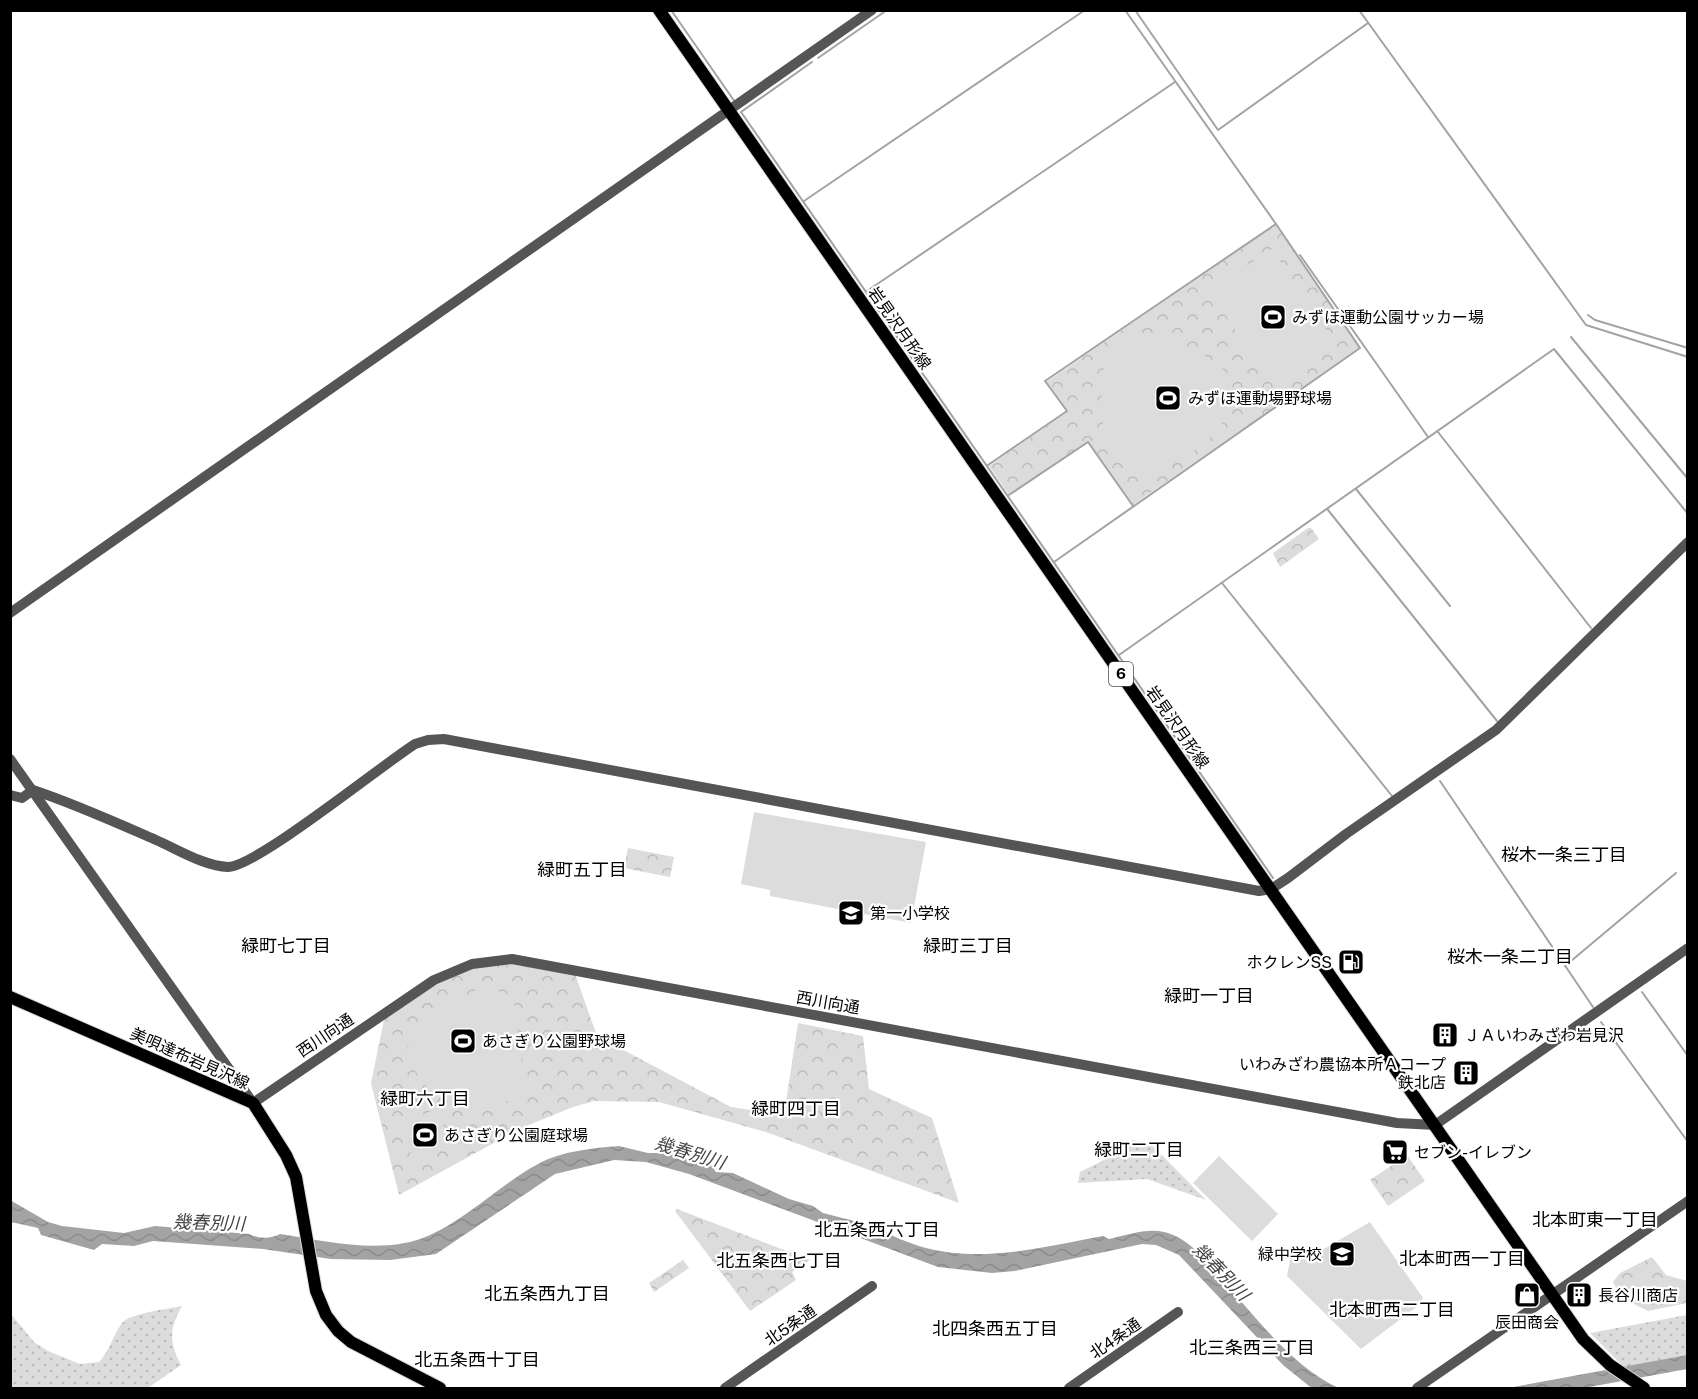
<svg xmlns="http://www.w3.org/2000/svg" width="1698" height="1399" viewBox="0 0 1698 1399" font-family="'Public Sans','Noto Sans JP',sans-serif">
<defs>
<pattern id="grass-dots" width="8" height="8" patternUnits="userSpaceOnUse" patternTransform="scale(1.5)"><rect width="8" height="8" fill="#dcdcdc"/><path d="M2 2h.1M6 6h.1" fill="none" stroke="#bbb" stroke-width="1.8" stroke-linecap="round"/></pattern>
<pattern id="park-crowns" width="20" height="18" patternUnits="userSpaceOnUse" patternTransform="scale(1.5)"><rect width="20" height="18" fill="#dcdcdc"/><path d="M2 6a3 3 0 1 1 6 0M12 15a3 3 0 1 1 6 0" fill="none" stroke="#bbb"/></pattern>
<pattern id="water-waves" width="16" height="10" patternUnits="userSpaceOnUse" patternTransform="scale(1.5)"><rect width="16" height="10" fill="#a3a3a3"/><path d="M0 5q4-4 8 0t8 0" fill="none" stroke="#8b8b8b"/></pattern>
</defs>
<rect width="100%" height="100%" fill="#fff"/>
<g fill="url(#grass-dots)">
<polygon points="1132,1140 1150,1143 1206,1200 1147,1179 1078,1183 1080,1172 1122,1151"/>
<path d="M182 1306C169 1329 169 1342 181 1365L148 1388H11V1314L34 1342 48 1351 80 1364 99 1362C110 1351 113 1334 123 1322 132 1313 168 1309 182 1306Z"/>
<polygon points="1687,1315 1687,1355 1624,1367 1590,1333"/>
</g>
<g fill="url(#park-crowns)">
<polygon points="1276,225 1360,347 1133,505 1088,442 1009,495 989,466 1067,412 1046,382"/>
<polygon points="1308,528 1311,528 1319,539 1280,567 1273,553"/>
<polygon points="628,848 674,857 670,877 624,868"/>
<polygon points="502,962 574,971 597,1036 731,1107 784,1115 798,1023 863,1036 869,1089 932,1118 959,1203 766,1132 659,1102 594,1101 573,1107 519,1129 399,1195 371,1083 385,1015 458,972"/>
<polygon points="1407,1155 1425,1181 1388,1206 1370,1180"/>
<polygon points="677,1209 810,1260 792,1272 796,1280 750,1311 675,1211"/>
<polygon points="1652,1257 1666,1275 1687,1281 1687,1303 1648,1311 1622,1298 1613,1282 1620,1273"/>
<polygon points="683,1260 689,1268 654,1292 649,1283"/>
</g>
<g fill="#dcdcdc">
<polygon points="1272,249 1336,344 1274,386 1209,291"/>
<path d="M1135 331C1157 339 1213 352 1225 372 1262 432 1130 509 1107 443 1098 415 1104 380 1104 351Z"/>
<polygon points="754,812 926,842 911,923 770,896 770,890 741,884"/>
<path d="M483 985 513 997 525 1088C479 1132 404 1098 408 1034Z"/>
<polygon points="437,1109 452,1146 414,1162 399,1124"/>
<polygon points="1219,1156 1278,1214 1252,1241 1193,1183"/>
<polygon points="1370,1222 1423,1298 1419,1305 1361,1349 1287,1276 1291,1256 1320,1261 1322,1250"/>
</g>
<g fill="url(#water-waves)">
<path d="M619 1146 648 1153H667L710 1164 716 1172 733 1173 789 1199 813 1206 823 1213 854 1221 869 1229 875 1226C950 1272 1022 1251 1103 1236L1109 1239C1127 1235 1147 1228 1164 1232 1191 1238 1210 1266 1227 1285 1258 1320 1295 1369 1339 1388H1313L1309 1386 1283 1365 1179 1255 1156 1245 1142 1244 1015 1271 992 1273 938 1267 689 1174 646 1162 614 1160 555 1174 436 1254 390 1260 331 1259 263 1249 153 1241 134 1246 102 1244 94 1250 41 1235 38 1228 11 1222 10 1200 48 1222 62 1226 124 1233 155 1226 249 1234C259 1239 270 1239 280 1234 327 1241 385 1256 430 1235 469 1217 501 1184 538 1164 561 1151 594 1148 619 1146Z"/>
<polygon points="1687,1355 1687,1369 1584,1388 1508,1388"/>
</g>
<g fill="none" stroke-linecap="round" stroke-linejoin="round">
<g stroke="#a3a3a3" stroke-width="2">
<polyline points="671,10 735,102"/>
<polyline points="1125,10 1276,224"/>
<polyline points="1135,10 1218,130 1368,23"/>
<polyline points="1359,10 1586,325 1688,357"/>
<polyline points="818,58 887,10"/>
<polyline points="812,62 741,112 1273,878"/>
<polyline points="804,201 1085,10"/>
<polyline points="1300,255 1428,437"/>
<polyline points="867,291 1175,82"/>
<polyline points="1588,315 1595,320 1688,348"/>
<polyline points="1571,337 1688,479"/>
<polyline points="1438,432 1591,628"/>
<polyline points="988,465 1067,411 1045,381 1276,224 1360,348 1054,562"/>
<polyline points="1356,489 1450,606"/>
<polyline points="1009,495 1088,442 1133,506"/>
<polyline points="1328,510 1497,721"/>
<polyline points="1222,583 1392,796"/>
<polyline points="1119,655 1554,349 1688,514"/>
<polyline points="1440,781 1593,1007"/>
<polyline points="1565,966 1676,873"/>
<polyline points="1642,992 1688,1056"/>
<polyline points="1601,1022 1688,1142"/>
</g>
<defs>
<g id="major">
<polyline points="659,10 1583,1339 1610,1365 1644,1388"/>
<polyline points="10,997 253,1103 286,1155 296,1177 316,1291 326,1315 338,1331 351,1342 440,1388"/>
</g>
</defs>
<use href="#major" stroke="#dbdbdb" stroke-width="14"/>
<g stroke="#555" stroke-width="10">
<polyline points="10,613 872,10"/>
<polyline points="10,759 253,1103 434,980 472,964 512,959 1397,1123 1435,1125 1688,948"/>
<path d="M10 795 22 798 33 790C75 804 115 822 156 840 177 849 204 866 228 867 256 867 382 765 415 744L428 740 444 739 1259 891 1271 889 1288 878 1346 834 1496 730 1688 542"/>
<polyline points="725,1388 872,1286"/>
<polyline points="1069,1388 1178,1312"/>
<polyline points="1417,1388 1688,1201"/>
</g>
<use href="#major" stroke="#000" stroke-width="12"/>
</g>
<defs>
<symbol id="stadium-square" viewBox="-11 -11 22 22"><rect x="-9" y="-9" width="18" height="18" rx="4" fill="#000" stroke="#fff"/><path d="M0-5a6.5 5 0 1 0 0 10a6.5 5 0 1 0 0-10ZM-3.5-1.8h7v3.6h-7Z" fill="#fff"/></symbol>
<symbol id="school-square" viewBox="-11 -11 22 22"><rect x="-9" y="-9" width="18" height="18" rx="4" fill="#000" stroke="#fff"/><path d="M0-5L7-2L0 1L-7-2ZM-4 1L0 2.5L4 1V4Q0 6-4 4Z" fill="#fff"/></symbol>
<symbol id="fuel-square" viewBox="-11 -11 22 22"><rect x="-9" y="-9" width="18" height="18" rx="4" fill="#000" stroke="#fff"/><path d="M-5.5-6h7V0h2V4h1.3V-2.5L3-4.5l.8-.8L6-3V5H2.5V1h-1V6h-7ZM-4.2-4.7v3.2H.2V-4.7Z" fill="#fff"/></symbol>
<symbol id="building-square" viewBox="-11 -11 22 22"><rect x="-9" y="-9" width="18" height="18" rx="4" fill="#000" stroke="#fff"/><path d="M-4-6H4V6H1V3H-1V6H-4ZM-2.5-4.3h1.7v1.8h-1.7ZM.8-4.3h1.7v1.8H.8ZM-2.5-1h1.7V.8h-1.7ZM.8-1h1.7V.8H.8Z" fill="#fff"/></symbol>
<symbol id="supermarket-square" viewBox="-11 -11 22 22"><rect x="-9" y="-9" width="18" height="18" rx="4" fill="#000" stroke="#fff"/><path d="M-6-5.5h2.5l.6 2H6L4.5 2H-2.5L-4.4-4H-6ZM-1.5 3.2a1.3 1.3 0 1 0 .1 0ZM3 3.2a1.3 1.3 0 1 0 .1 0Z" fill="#fff"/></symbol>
<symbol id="shop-square" viewBox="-11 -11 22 22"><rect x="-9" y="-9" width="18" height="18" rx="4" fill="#000" stroke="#fff"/><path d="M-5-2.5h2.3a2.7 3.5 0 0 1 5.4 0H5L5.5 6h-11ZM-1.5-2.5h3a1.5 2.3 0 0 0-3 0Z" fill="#fff"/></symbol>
</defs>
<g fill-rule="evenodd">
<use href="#stadium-square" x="1258" y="302" width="30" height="30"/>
<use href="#stadium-square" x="1153" y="383" width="30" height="30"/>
<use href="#school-square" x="836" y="898" width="30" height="30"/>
<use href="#fuel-square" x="1336" y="947" width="30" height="30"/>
<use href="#building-square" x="1430" y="1020" width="30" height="30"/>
<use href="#stadium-square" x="448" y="1026" width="30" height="30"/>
<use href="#building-square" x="1451" y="1058" width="30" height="30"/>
<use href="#stadium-square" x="410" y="1120" width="30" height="30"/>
<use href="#supermarket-square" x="1380" y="1137" width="30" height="30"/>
<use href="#school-square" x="1327" y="1239" width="30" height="30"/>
<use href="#shop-square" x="1512" y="1280" width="30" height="30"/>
<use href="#building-square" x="1564" y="1280" width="30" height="30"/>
</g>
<g text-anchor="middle" stroke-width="4.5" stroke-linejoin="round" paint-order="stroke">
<rect fill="#fff" stroke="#4c4c4c" stroke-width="1.5" x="1109" y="662" width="24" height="24" rx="4.5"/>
<g font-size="15" font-weight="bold" fill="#000">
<text x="1121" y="679">6</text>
</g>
<g font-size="16" fill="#000" stroke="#fff" text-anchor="start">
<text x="1292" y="323">みずほ運動公園サッカー場</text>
<text x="1188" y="404">みずほ運動場野球場</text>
<text x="870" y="919">第一小学校</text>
<text x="1332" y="968" text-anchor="end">ホクレンSS</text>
<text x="1464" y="1041">ＪＡいわみざわ岩見沢</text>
<text x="482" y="1047">あさぎり公園野球場</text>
<text x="1446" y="1070" text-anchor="end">いわみざわ農協本所Ａコープ<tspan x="1446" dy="18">鉄北店</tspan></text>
<text x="444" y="1141">あさぎり公園庭球場</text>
<text x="1414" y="1158">セブン-イレブン</text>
<text x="1322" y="1260" text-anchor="end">緑中学校</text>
<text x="1598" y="1301">長谷川商店</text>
<text x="1527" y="1328" text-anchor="middle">辰田商会</text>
</g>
<g font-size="16" fill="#000" stroke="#fff">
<text transform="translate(900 328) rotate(55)" y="6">岩見沢月形線</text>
<text transform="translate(1178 727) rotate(55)" y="6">岩見沢月形線</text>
<text transform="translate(828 1002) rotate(10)" y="6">西川向通</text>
<text transform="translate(325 1035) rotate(-34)" y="6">西川向通</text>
<text transform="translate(190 1058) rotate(24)" y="6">美唄達布岩見沢線</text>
<text transform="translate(790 1325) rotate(-35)" y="6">北5条通</text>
<text transform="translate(1115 1338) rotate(-35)" y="6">北4条通</text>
</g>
<g font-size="18" fill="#000" stroke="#fff">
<text x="1564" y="861">桜木一条三丁目</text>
<text x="582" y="876">緑町五丁目</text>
<text x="286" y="952">緑町七丁目</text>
<text x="968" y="952">緑町三丁目</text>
<text x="1510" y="963">桜木一条二丁目</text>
<text x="1209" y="1002">緑町一丁目</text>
<text x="425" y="1105">緑町六丁目</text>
<text x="796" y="1115">緑町四丁目</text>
<text x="1139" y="1156">緑町二丁目</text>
<text x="1595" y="1226">北本町東一丁目</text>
<text x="877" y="1236">北五条西六丁目</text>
<text x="1462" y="1265">北本町西一丁目</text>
<text x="779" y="1267">北五条西七丁目</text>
<text x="547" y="1300">北五条西九丁目</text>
<text x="1392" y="1316">北本町西二丁目</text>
<text x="995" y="1335">北四条西五丁目</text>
<text x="1252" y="1354">北三条西三丁目</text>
<text x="477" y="1366">北五条西十丁目</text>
</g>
<g font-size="18" font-style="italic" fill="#444" stroke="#fff">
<text transform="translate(690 1153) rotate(17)" y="6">幾春別川</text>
<text transform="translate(209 1223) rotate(2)" y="6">幾春別川</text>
<text transform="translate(1221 1272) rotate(46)" y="6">幾春別川</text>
</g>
</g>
<rect width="1698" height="1399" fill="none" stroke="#000000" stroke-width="24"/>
</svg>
